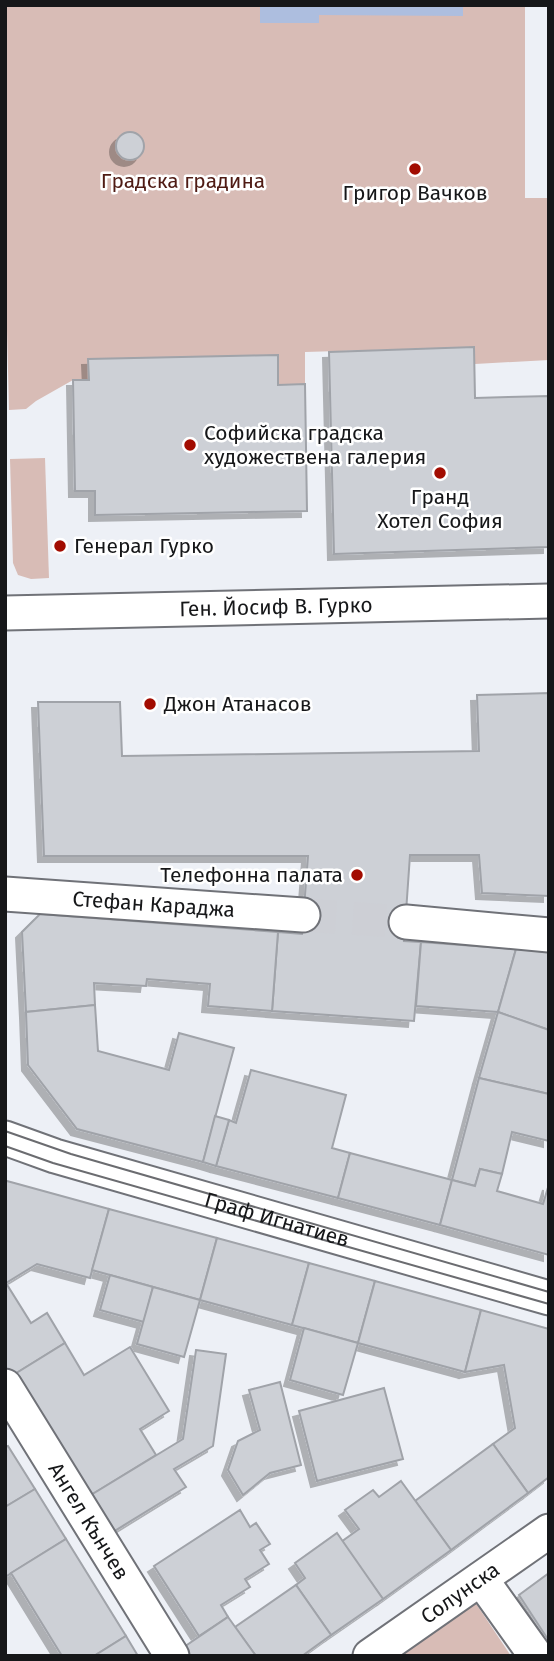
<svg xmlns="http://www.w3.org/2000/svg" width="554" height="1661" viewBox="0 0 554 1661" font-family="'Fira Sans',sans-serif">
<defs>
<filter id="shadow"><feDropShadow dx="-6" dy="6" stdDeviation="0" flood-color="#0004"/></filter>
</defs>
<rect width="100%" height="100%" fill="#edf0f6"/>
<g fill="#d8bcb6">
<polygon points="5,5 525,5 525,198 549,198 549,360 475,364 474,347 305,352 305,384 278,385 277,355 89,359 89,380 73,380 36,401 26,409 9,410 5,250"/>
<polygon points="45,458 49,578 31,579 18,575 13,563 10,459"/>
<polygon points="475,1602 511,1656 396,1656"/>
</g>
<polygon fill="#adbedf" points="260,5 463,5 463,16 319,15 319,23 260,23"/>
<g fill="#cdd0d6" stroke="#a0a3a9" stroke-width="2" filter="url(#shadow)">
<circle cx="130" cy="146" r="14"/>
<polygon points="474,347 475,398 549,396 549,547 334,554 329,352"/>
<polygon points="278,355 278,385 305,384 307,511 95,515 95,491 75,491 73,380 89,380 88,359"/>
<polygon points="549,693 549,896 482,893 479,855 410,855 404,941 421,942 414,1021 272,1011 278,932 302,934 308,856 44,856 38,702 120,702 122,756 479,751 477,695"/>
<polygon points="40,914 278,932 272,1011 208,1006 210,984 147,979 146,986 94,983 95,1005 26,1012 22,932"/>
<polygon points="421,942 516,949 498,1012 416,1006"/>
<polygon points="516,949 549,952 549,1030 498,1012"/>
<polygon points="95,1005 98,1051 169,1070 179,1033 234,1048 203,1162 77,1129 28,1065 26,1012"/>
<polygon points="498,1012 549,1030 549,1094 479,1078"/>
<polygon points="251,1070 346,1095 332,1148 350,1153 338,1198 216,1166 229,1120 236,1123"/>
<polygon points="479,1078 549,1094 549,1141 512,1132 502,1174 480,1169 475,1186 452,1180"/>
<polygon points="215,1116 229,1120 216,1166 203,1162"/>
<polygon points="350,1153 452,1180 440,1225 338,1198"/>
<polygon points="480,1169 502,1174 497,1191 543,1204 549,1184 549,1255 440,1225 452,1180 475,1186"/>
<polygon points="7,1181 109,1209 90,1278 37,1264 6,1283 31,1323 47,1313 65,1343 10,1377 5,1369 5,1183"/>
<polygon points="109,1209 217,1238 200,1300 92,1270"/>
<polygon points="217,1238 309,1263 292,1325 200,1300"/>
<polygon points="309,1263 375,1281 358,1343 292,1325"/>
<polygon points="110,1275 153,1287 144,1322 100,1310"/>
<polygon points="375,1281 481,1310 465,1372 358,1343"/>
<polygon points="153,1287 200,1300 184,1357 137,1344"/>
<polygon points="481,1310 549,1329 549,1477 528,1493 493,1444 515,1428 504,1365 465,1372"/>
<polygon points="304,1328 358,1343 343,1395 290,1380"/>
<polygon points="65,1343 84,1375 130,1347 169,1411 140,1429 156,1455 86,1498 10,1377"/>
<polygon points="196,1350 226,1354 213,1446 174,1469 186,1487 108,1535 86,1498 183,1439"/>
<polygon points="280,1382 301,1465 270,1473 243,1495 228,1470 238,1441 260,1430 249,1390"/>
<polygon points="384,1388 403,1459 317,1481 299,1411"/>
<polygon points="493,1444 528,1493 451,1550 415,1501"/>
<polygon points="8,1446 35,1489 5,1507 5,1447"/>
<polygon points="401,1481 451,1550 383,1599 341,1542 359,1529 345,1510 373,1490 379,1497"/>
<polygon points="35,1489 66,1539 5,1577 5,1507"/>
<polygon points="240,1510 250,1527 256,1523 270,1544 260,1550 269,1564 245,1579 250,1587 221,1605 228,1617 199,1636 154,1566"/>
<polygon points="337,1533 383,1599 331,1635 296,1585 305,1578 295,1563"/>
<polygon points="66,1539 126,1636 94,1656 62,1656 11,1573"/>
<polygon points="549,1573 549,1641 519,1595"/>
<polygon points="296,1585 331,1635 302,1656 256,1656 235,1627"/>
<polygon points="228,1617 256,1656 185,1656 181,1649"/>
<polygon points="126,1636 138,1656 94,1656"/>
</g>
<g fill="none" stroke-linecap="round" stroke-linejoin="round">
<polyline stroke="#cdcfd5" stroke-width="33" stroke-dasharray="33 17" stroke-linecap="butt" points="303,915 406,922"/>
<defs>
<g id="minor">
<path id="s1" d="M5 613 549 601"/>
<path id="s2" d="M5 894 303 915"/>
<polyline points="406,922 549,935"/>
<path id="s3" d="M5 1138 55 1156 549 1298"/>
<path id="s4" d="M5 1386 172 1656"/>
<polyline points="481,1579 536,1656"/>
<path id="s5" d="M370 1656 549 1531"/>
</g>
</defs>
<use href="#minor" stroke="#707278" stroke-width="37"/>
<use href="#minor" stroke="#fff" stroke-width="33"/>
<g stroke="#6b6c70" stroke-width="2">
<polyline points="5,1131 71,1154 549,1292"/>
<polyline points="5,1146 53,1163 549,1304"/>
</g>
</g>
<g fill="#a20c01" stroke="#fff" stroke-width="2.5">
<circle cx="415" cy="169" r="7"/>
<circle cx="190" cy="445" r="7"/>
<circle cx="440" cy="473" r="7"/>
<circle cx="60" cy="546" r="7"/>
<circle cx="150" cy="704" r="7"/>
<circle cx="357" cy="875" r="7"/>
</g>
<g text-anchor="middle" stroke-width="5" stroke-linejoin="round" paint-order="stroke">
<g font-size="21" fill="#4f1b14" stroke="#fff">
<text x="183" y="188">Градска градина</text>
</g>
<g font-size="21" fill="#161719" stroke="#fff" text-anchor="start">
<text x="415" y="200" text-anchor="middle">Григор Вачков</text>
<text x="204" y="440">Софийска градска<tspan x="204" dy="24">художествена галерия</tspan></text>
<text x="440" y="504" text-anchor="middle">Гранд<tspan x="440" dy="24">Хотел София</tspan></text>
<text x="74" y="553">Генерал Гурко</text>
<text x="164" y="711">Джон Атанасов</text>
<text x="343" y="882" text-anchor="end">Телефонна палата</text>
</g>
<g font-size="21" fill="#161719" stroke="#fff">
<text dy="7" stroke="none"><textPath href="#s1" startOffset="271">Ген. Йосиф В. Гурко</textPath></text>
<text dy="7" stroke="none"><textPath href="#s2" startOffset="149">Стефан Караджа</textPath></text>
<text dy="7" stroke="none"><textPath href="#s3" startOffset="284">Граф Игнатиев</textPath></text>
<text dy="7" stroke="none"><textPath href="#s4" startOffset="159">Ангел Кънчев</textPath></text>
<text dy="7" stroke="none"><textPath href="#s5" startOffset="110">Солунска</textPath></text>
</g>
</g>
<rect width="554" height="1661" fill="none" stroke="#161719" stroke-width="14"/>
</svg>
